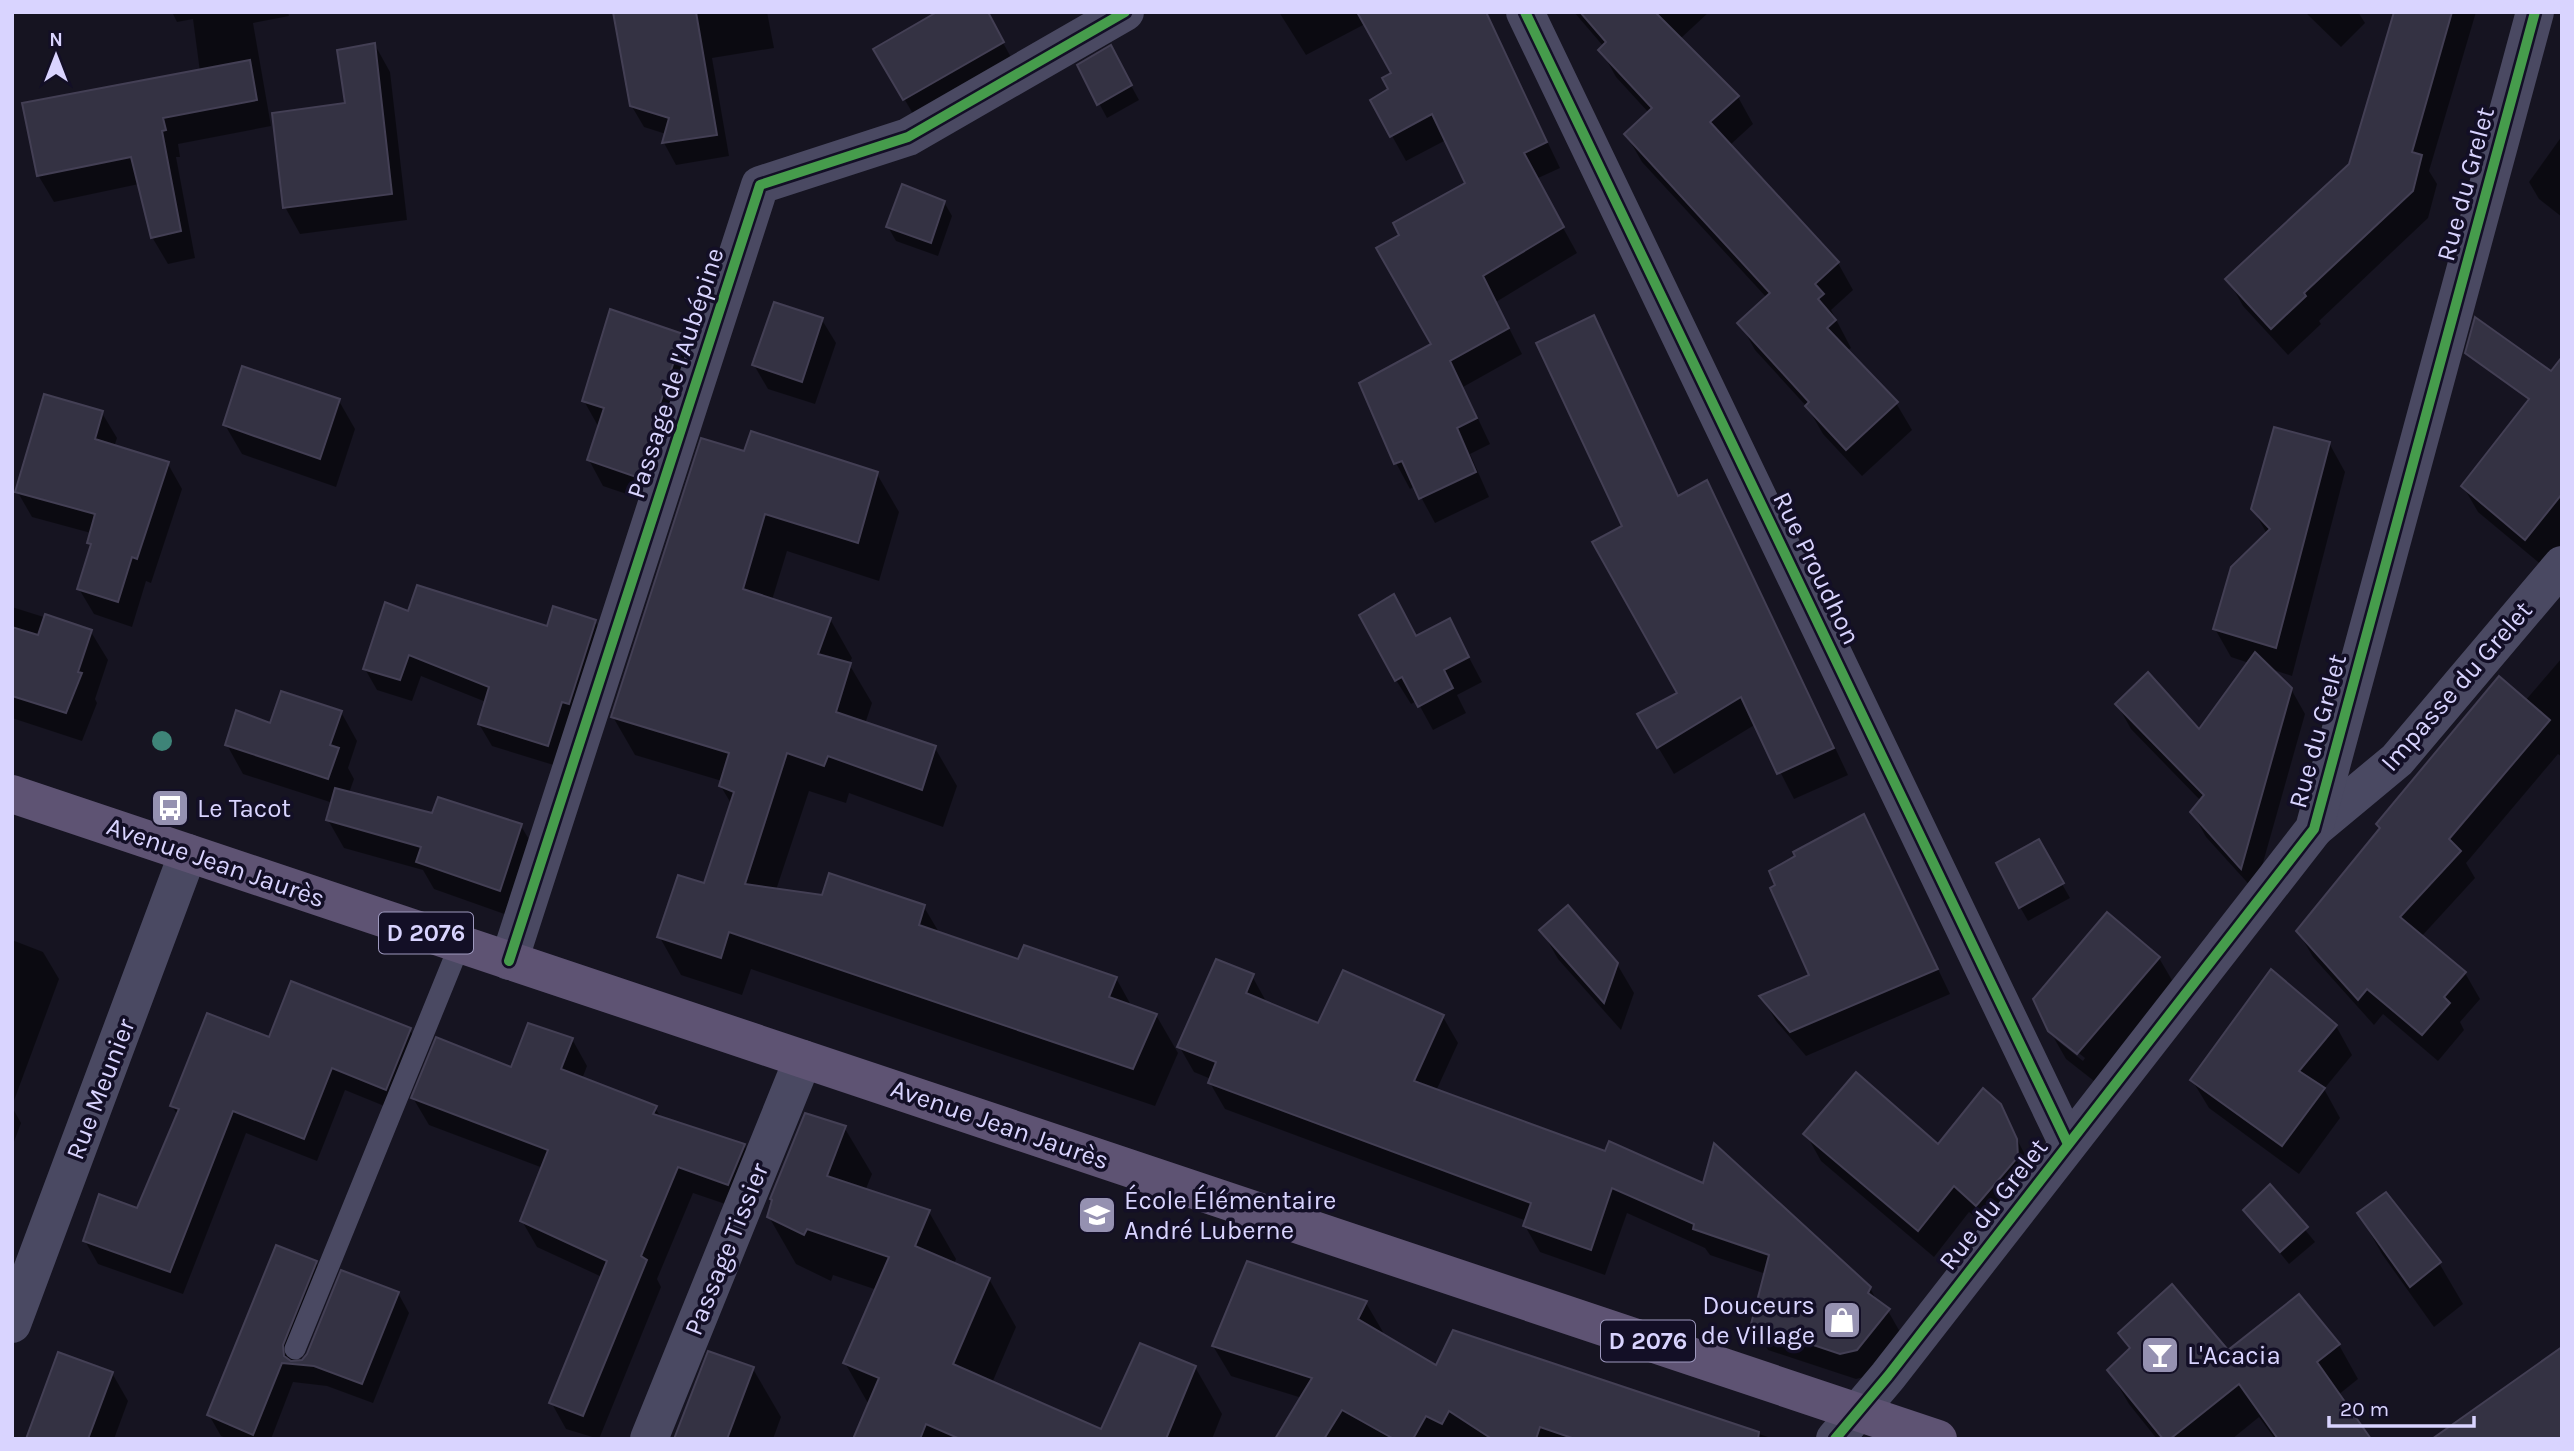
<svg xmlns="http://www.w3.org/2000/svg" width="2574" height="1451" viewBox="0 0 2574 1451" font-family="Karla,sans-serif">
<rect width="100%" height="100%" fill="#161421"/>
<g fill="#0007">
<polygon points="172,12 288,12 289,16 253,23 271,126 178,144 180,157 176,157 195,258 168,264 152,237 139,184 54,202 38,175 200,72 193,19 177,22"/>
<polygon points="767,12 774,48 712,58 729,156 676,165 664,143 666,134 644,127 631,105 615,13"/>
<polygon points="986,12 1018,70 920,126 876,50"/>
<polygon points="1279,12 1485,12 1560,168 1536,179 1577,253 1496,302 1522,354 1463,387 1490,444 1470,454 1489,497 1435,523 1415,486 1410,489 1396,463 1362,384 1433,345 1401,236 1467,183 1446,140 1406,161 1372,100 1391,90 1393,74 1365,24 1306,55"/>
<polygon points="1574,12 1709,12 1680,39 1738,97 1753,124 1730,145 1838,263 1853,290 1831,310 1851,348 1847,351 1896,403 1912,430 1862,476 1823,434 1808,408 1755,350 1740,323 1767,298 1642,162 1626,134 1649,113 1616,77 1601,50 1604,47"/>
<polygon points="2305,12 2358,12 2365,23 2341,47"/>
<polygon points="2395,12 2476,12 2429,171 2437,184 2428,218 2319,321 2321,324 2288,355 2243,306 2228,279 2351,165"/>
<polygon points="375,45 390,72 407,220 300,234 285,207 347,105"/>
<polygon points="1118,62 1139,100 1107,118 1079,66"/>
<polygon points="2562,136 2562,217 2539,199 2529,182"/>
<polygon points="944,202 952,216 938,256 896,241 888,227"/>
<polygon points="1593,317 1679,497 1706,482 1721,508 1848,775 1794,799 1756,724 1674,774 1639,715 1680,693 1624,527"/>
<polygon points="822,320 836,343 815,404 768,389 754,365"/>
<polygon points="682,336 697,361 656,504 603,486 589,460 598,426 584,401"/>
<polygon points="2562,392 2562,570 2556,577 2478,512 2463,486"/>
<polygon points="339,401 355,429 336,487 242,454 225,425"/>
<polygon points="102,413 117,438 114,447 168,464 182,489 151,583 146,581 132,627 94,614 79,589 91,548 88,543 91,533 32,517 17,491"/>
<polygon points="2329,443 2345,472 2292,676 2271,669 2291,689 2305,714 2255,891 2206,837 2192,812 2201,801 2131,729 2117,704 2199,731 2249,663 2231,657 2215,629 2267,534 2253,509"/>
<polygon points="745,454 877,474 899,512 879,581 787,551 772,600 830,619 852,658 849,664 872,703 865,724 935,748 957,786 943,827 849,793 846,803 809,791 776,890 924,907 940,934 1019,961 1116,978 1132,1007 1156,1015 1178,1053 1155,1106 751,969 742,995 681,975 659,936 705,885 732,805 720,785 722,781 635,755 613,717"/>
<polygon points="12,607 91,632 108,660 95,699 97,703 82,741 12,718"/>
<polygon points="409,614 548,628 595,621 608,643 560,767 492,746 479,724 486,702 421,676 412,701 377,690 365,669"/>
<polygon points="1449,620 1482,682 1457,695 1466,713 1433,730 1417,701 1411,704 1396,680 1417,638"/>
<polygon points="2562,658 2562,757 2558,754 2466,863 2475,878 2421,937 2465,973 2480,999 2460,1022 2464,1030 2438,1061 2383,1014 2374,1025 2313,957 2298,931 2525,701"/>
<polygon points="341,712 357,741 348,768 354,779 349,793 434,815 521,826 537,853 516,918 434,889 423,870 344,848 328,820 333,803 243,774 227,745 271,725"/>
<polygon points="1864,816 1950,994 1806,1056 1776,1021 1762,997 1812,976"/>
<polygon points="2038,842 2070,898 2028,921 2020,907"/>
<polygon points="1542,931 1617,964 1634,993 1621,1030 1558,959"/>
<polygon points="12,940 43,952 59,979 12,1106"/>
<polygon points="2159,958 2176,987 2094,1081 2066,1059 2054,1038 2083,1061 2085,1058 2049,1030"/>
<polygon points="1252,976 1267,1003 1319,1025 1443,1017 1458,1043 1436,1091 1870,1288 1878,1303 1888,1311 1903,1337 1872,1375 1856,1379 1768,1350 1753,1324 1766,1274 1710,1255 1705,1248 1627,1213 1605,1275 1540,1252 1525,1226 1527,1221 1225,1109 1210,1083 1211,1079 1194,1072 1179,1046"/>
<polygon points="2336,1026 2352,1055 2324,1089 2340,1118 2299,1174 2209,1108 2192,1080"/>
<polygon points="410,1030 424,1053 399,1112 345,1090 317,1161 246,1133 183,1294 98,1264 85,1241 138,1210 178,1116 172,1106 270,1039"/>
<polygon points="572,1039 587,1066 582,1079 655,1108 662,1119 744,1145 759,1171 743,1210 693,1193 657,1279 661,1287 599,1439 566,1429 551,1402 602,1277 537,1247 522,1221 543,1168 429,1125 413,1098 512,1069"/>
<polygon points="1999,1105 2032,1168 1992,1231 1969,1212 1934,1257 1821,1161 1806,1134 1939,1147"/>
<polygon points="12,1107 21,1123 12,1147"/>
<polygon points="844,1127 872,1174 865,1191 929,1212 956,1259 954,1264 989,1279 1016,1327 992,1383 1102,1431 1195,1367 1222,1414 1212,1439 855,1439 869,1405 845,1363 877,1290 833,1275 831,1281 796,1264 769,1217"/>
<polygon points="2270,1187 2315,1242 2289,1264 2245,1210"/>
<polygon points="2359,1213 2439,1263 2463,1304 2434,1327 2382,1254"/>
<polygon points="316,1262 327,1282 295,1363 303,1361 398,1293 409,1313 373,1403 327,1386 293,1382 271,1439 228,1439 221,1436 209,1415"/>
<polygon points="1366,1303 1383,1332 1381,1335 1437,1367 1454,1332 1774,1439 1277,1439 1302,1398 1231,1376 1213,1346"/>
<polygon points="2120,1334 2228,1352 2339,1345 2358,1379 2338,1395 2369,1439 2275,1439 2259,1417 2232,1439 2157,1439 2129,1404 2109,1370 2130,1350"/>
<polygon points="753,1369 781,1417 773,1439 676,1439"/>
<polygon points="112,1373 128,1401 114,1439 28,1439"/>
</g>
<g fill="#343243" stroke="#433f54" stroke-width="2">
<polygon points="613,12 696,12 717,135 662,143 669,118 630,106"/>
<polygon points="937,12 988,12 1004,42 903,100 873,49"/>
<polygon points="1357,12 1486,12 1547,142 1524,153 1564,227 1483,276 1509,328 1450,361 1477,418 1457,428 1476,472 1419,499 1402,461 1394,464 1359,383 1431,344 1376,248 1399,235 1393,223 1465,183 1432,114 1390,137 1370,100 1388,89 1382,78 1391,73"/>
<polygon points="1580,12 1655,12 1739,96 1710,122 1839,262 1815,284 1824,294 1818,299 1836,320 1827,328 1898,402 1846,450 1805,406 1809,402 1737,323 1770,293 1624,134 1652,108 1598,50 1606,42"/>
<polygon points="2394,12 2452,12 2412,152 2422,155 2413,191 2304,293 2306,296 2271,329 2225,279 2349,164"/>
<polygon points="375,43 392,194 283,208 272,113 345,103 337,50"/>
<polygon points="1111,45 1132,85 1097,105 1077,65"/>
<polygon points="250,60 257,100 163,118 166,130 162,131 181,231 151,238 131,157 37,176 22,103"/>
<polygon points="902,184 945,201 931,243 886,227"/>
<polygon points="774,302 823,318 802,382 752,365"/>
<polygon points="610,309 683,334 654,422 660,424 642,479 587,460 604,408 582,401"/>
<polygon points="1594,315 1678,496 1707,480 1834,748 1777,774 1741,697 1657,748 1637,714 1677,693 1592,542 1622,526 1536,343"/>
<polygon points="2475,317 2551,371 2562,357 2562,494 2525,540 2461,486 2529,399 2465,353"/>
<polygon points="242,366 340,399 320,459 223,425"/>
<polygon points="44,394 103,411 95,439 169,462 137,559 132,557 118,602 77,589 91,544 87,543 95,514 15,492"/>
<polygon points="2274,427 2330,442 2276,648 2213,629 2231,567 2270,529 2251,509"/>
<polygon points="751,431 878,472 858,543 765,514 743,589 831,618 818,654 851,663 836,712 936,746 922,790 828,756 824,766 787,753 745,884 822,895 829,873 925,905 919,925 1018,959 1024,945 1117,977 1109,997 1157,1014 1133,1069 729,932 721,958 657,937 678,875 704,883 734,792 719,786 729,753 611,717 701,438 744,451"/>
<polygon points="417,585 547,626 553,606 596,620 569,704 562,702 548,746 478,724 489,687 409,655 400,680 363,669 385,602 408,611"/>
<polygon points="1394,594 1416,636 1450,618 1469,657 1444,670 1453,688 1418,707 1402,677 1395,681 1359,615"/>
<polygon points="45,614 92,630 78,672 82,673 66,713 12,696 12,627 38,635"/>
<polygon points="2255,652 2292,688 2241,869 2190,812 2204,795 2115,704 2148,672 2199,729"/>
<polygon points="2499,676 2550,720 2449,839 2461,851 2400,917 2466,972 2444,997 2450,1003 2422,1035 2367,989 2358,1000 2296,931 2380,828 2376,824"/>
<polygon points="281,691 342,711 330,745 339,748 328,779 225,745 236,710 270,723"/>
<polygon points="335,788 432,813 438,797 522,824 500,891 416,862 421,847 326,820"/>
<polygon points="1864,814 1938,969 1790,1032 1759,996 1809,975 1770,888 1775,885 1769,871 1795,856 1793,852"/>
<polygon points="2039,839 2064,883 2019,908 1996,863"/>
<polygon points="1568,905 1618,963 1604,1003 1539,930"/>
<polygon points="2107,912 2160,957 2077,1054 2048,1031 2033,999"/>
<polygon points="1216,959 1254,974 1246,993 1318,1023 1343,970 1444,1015 1414,1081 1605,1151 1609,1141 1703,1183 1714,1143 1871,1287 1868,1293 1890,1309 1857,1350 1840,1354 1751,1324 1769,1255 1693,1229 1694,1224 1612,1188 1591,1250 1523,1226 1531,1203 1208,1083 1216,1062 1177,1047"/>
<polygon points="2271,969 2337,1025 2299,1071 2325,1088 2282,1146 2190,1080"/>
<polygon points="291,981 411,1028 386,1090 332,1068 304,1139 233,1111 170,1272 83,1241 99,1194 137,1208 179,1109 170,1106 207,1013 269,1037"/>
<polygon points="528,1023 573,1038 561,1069 657,1106 653,1114 745,1144 728,1185 678,1167 641,1256 647,1260 583,1416 549,1403 607,1261 520,1221 548,1150 411,1098 436,1037 511,1067"/>
<polygon points="1856,1072 1938,1144 1983,1088 2001,1104 2017,1139 2018,1157 1976,1206 1954,1186 1918,1231 1803,1134"/>
<polygon points="805,1113 846,1126 827,1176 930,1210 915,1246 990,1278 953,1364 1101,1429 1140,1343 1196,1366 1166,1439 960,1439 926,1424 920,1439 853,1439 879,1378 843,1363 889,1257 807,1229 804,1235 767,1217 772,1200 770,1199"/>
<polygon points="2270,1184 2308,1227 2280,1252 2243,1210"/>
<polygon points="2386,1192 2441,1262 2410,1287 2357,1213"/>
<polygon points="276,1245 317,1261 283,1345 284,1356 291,1361 302,1360 307,1354 341,1270 399,1292 362,1384 314,1366 282,1363 253,1435 207,1415"/>
<polygon points="1247,1261 1367,1301 1358,1319 1436,1365 1453,1330 1759,1432 1758,1439 1575,1439 1540,1427 1536,1439 1492,1439 1449,1411 1442,1424 1426,1416 1413,1439 1394,1439 1342,1410 1324,1439 1275,1439 1312,1378 1212,1346"/>
<polygon points="2172,1284 2228,1350 2299,1294 2340,1344 2317,1362 2371,1439 2278,1439 2239,1384 2170,1439 2163,1439 2107,1370 2130,1348 2118,1333"/>
<polygon points="2562,1347 2562,1439 2432,1439 2504,1388"/>
<polygon points="708,1351 754,1367 727,1439 674,1439"/>
<polygon points="58,1352 113,1372 88,1439 26,1439"/>
</g>
<g fill="none" stroke-linecap="round" stroke-linejoin="round">
<polyline stroke="#4a4962" stroke-width="21" points="295,1349 460,944"/>
<g stroke="#4a4962" stroke-width="38">
<polyline points="1525,12 2068,1144"/>
<polyline points="2314,829 2397,760 2562,565"/>
<polyline points="509,961 760,185 908,137 1125,12"/>
<polyline points="12,1324 188,853"/>
<polyline points="649,1439 803,1059"/>
<polyline points="1835,1439 1888,1376 2314,829 2535,12"/>
</g>
<polyline stroke="#5e5373" stroke-width="38" points="12,794 1938,1439"/>
<defs>
<g id="cycleway">
<polyline points="1525,12 2068,1144"/>
<polyline points="509,961 760,185 908,137 1125,12"/>
<polyline points="1835,1439 1888,1376 2314,829 2535,12"/>
</g>
</defs>
<use href="#cycleway" stroke="#130f26" stroke-width="15"/>
<use href="#cycleway" stroke="#469c4c" stroke-width="10"/>
</g>
<circle fill="#3e8478" cx="162" cy="741" r="10"/>
<defs>
<symbol id="bus-square" viewBox="-11 -11 22 22"><rect x="-9" y="-9" width="18" height="18" rx="4" fill="#9591b1" stroke="#130f26"/><path d="M-5-6H5V4H4V6H2V4H-2V6H-4V4H-5ZM-3.5-4V0h7V-4ZM-3.5 1.2v1.5H-2V1.2ZM2 1.2v1.5H3.5V1.2Z" fill="#fff"/></symbol>
<symbol id="school-square" viewBox="-11 -11 22 22"><rect x="-9" y="-9" width="18" height="18" rx="4" fill="#9591b1" stroke="#130f26"/><path d="M0-5L7-2L0 1L-7-2ZM-4 1L0 2.5L4 1V4Q0 6-4 4Z" fill="#fff"/></symbol>
<symbol id="shop-square" viewBox="-11 -11 22 22"><rect x="-9" y="-9" width="18" height="18" rx="4" fill="#9591b1" stroke="#130f26"/><path d="M-5-2.5h2.3a2.7 3.5 0 0 1 5.4 0H5L5.5 6h-11ZM-1.5-2.5h3a1.5 2.3 0 0 0-3 0Z" fill="#fff"/></symbol>
<symbol id="bar-square" viewBox="-11 -11 22 22"><rect x="-9" y="-9" width="18" height="18" rx="4" fill="#9591b1" stroke="#130f26"/><path d="M-6-5H6L.8 .8V4.5H3.5V6h-7V4.5H-.8V.8Z" fill="#fff"/></symbol>
</defs>
<g fill-rule="evenodd">
<use href="#bus-square" x="148" y="786" width="44" height="44"/>
<use href="#school-square" x="1075" y="1193" width="44" height="44"/>
<use href="#shop-square" x="1820" y="1298" width="44" height="44"/>
<use href="#bar-square" x="2138" y="1333" width="44" height="44"/>
</g>
<g text-anchor="middle" stroke-width="7" stroke-linejoin="round" paint-order="stroke">
<g fill="#130f26" stroke="#9e99be" stroke-width="2">
<rect x="379" y="912.5" width="94" height="41" rx="5"/>
<rect x="1601" y="1320.5" width="94" height="41" rx="5"/>
</g>
<g font-size="24" font-weight="bold" fill="#d9d4ff">
<text x="426" y="941">D 2076</text>
<text x="1648" y="1349">D 2076</text>
</g>
<g font-size="26" fill="#d9d4ff" stroke="#130f26">
<text transform="translate(2465 184) rotate(-75)" y="9">Rue du Grelet</text>
<text transform="translate(675 373) rotate(-72)" y="9">Passage de l'Aubépine</text>
<text transform="translate(1817 568) rotate(64)" y="9">Rue Proudhon</text>
<text transform="translate(2456 686) rotate(-49)" y="9">Impasse du Grelet</text>
<text transform="translate(2317 731) rotate(-75)" y="9">Rue du Grelet</text>
<text transform="translate(216 862) rotate(19)" y="9">Avenue Jean Jaurès</text>
<text transform="translate(100 1089) rotate(-69)" y="9">Rue Meunier</text>
<text transform="translate(1000 1124) rotate(19)" y="9">Avenue Jean Jaurès</text>
<text transform="translate(1993 1204) rotate(-52)" y="9">Rue du Grelet</text>
<text transform="translate(726 1249) rotate(-68)" y="9">Passage Tissier</text>
</g>
<g font-size="26" fill="#d9d4ff" stroke="#130f26" text-anchor="start">
<text x="197" y="817">Le Tacot</text>
<text x="1124" y="1209">École Élémentaire<tspan x="1124" dy="30">André Luberne</tspan></text>
<text x="1815" y="1314" text-anchor="end">Douceurs<tspan x="1815" dy="30">de Village</tspan></text>
<text x="2187" y="1364">L'Acacia</text>
</g>
</g>
<rect width="2574" height="1451" fill="none" stroke="#d9d4ff" stroke-width="28"/>
<g transform="translate(56 56)" stroke="#130f26" stroke-width="5" paint-order="stroke">
<path d="M0-5L12 26L0 18L-12 26Z" fill="#d9d4ff"/>
<text y="-10" font-size="19" font-weight="bold" text-anchor="middle" fill="#d9d4ff">N</text>
</g>
<path d="M2329 1416v10h145v-10" fill="none" stroke="#d9d4ff" stroke-width="3.5"/>
<text x="2340" y="1416" font-size="21" fill="#d9d4ff" stroke="#130f26" stroke-width="5" paint-order="stroke">20 m</text>
</svg>
